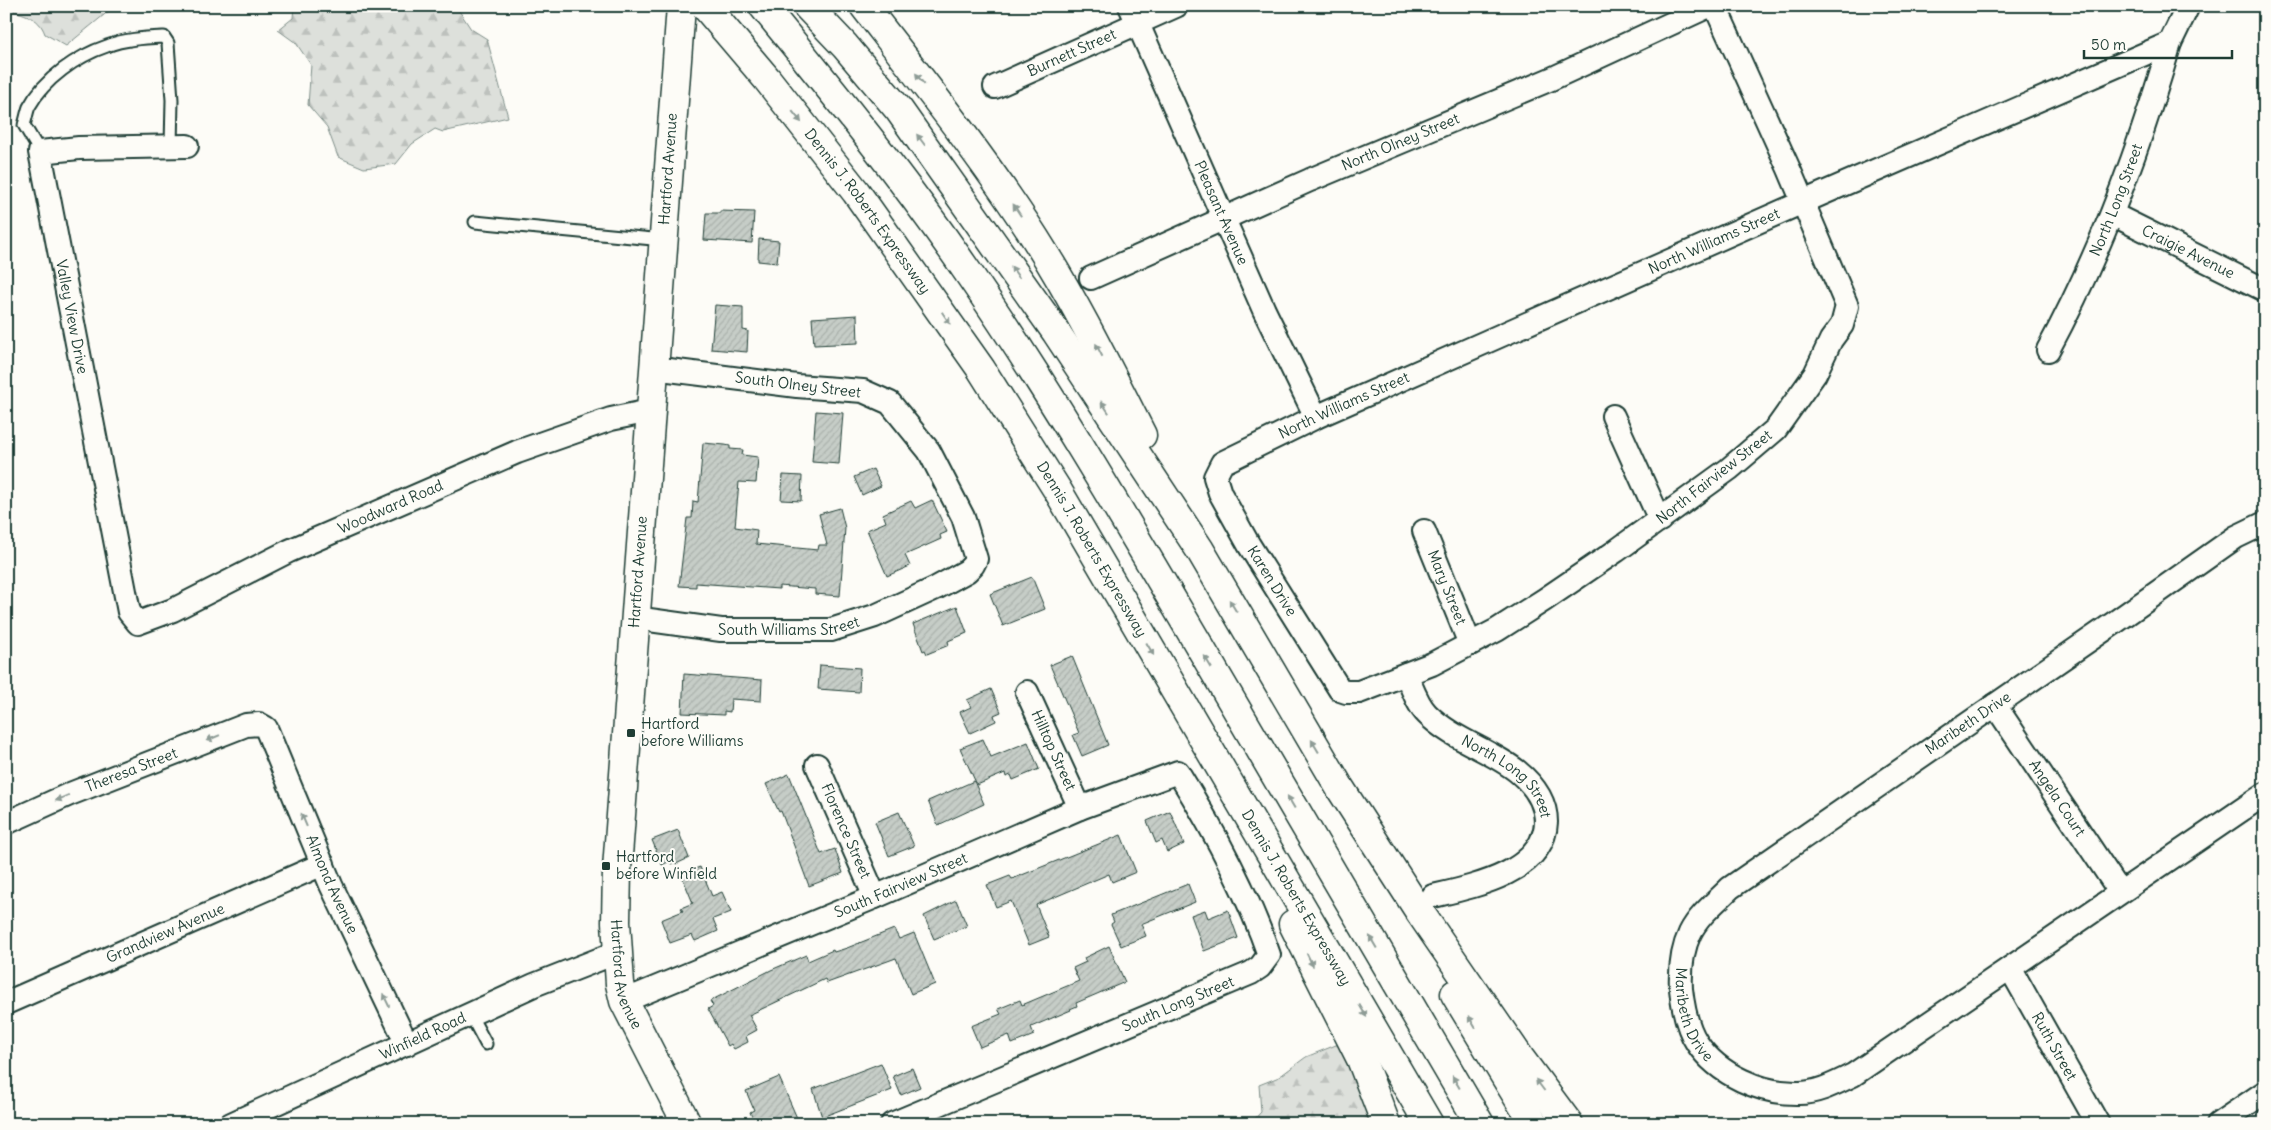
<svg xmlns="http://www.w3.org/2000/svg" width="2271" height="1130" viewBox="0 0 2271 1130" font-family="Delius,sans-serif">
<defs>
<pattern id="forest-firs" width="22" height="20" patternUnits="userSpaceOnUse" patternTransform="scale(1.25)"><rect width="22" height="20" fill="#dde0db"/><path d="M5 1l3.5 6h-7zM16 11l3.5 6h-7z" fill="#bdc1bd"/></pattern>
<pattern id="building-hatch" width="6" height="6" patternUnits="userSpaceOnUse" patternTransform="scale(1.25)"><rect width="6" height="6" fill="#c6cdc7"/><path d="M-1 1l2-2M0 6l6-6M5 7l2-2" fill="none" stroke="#aab1ac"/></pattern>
</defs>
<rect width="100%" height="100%" fill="#fdfcf7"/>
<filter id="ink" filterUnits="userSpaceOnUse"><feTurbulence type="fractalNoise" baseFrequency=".02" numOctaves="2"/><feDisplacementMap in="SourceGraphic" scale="10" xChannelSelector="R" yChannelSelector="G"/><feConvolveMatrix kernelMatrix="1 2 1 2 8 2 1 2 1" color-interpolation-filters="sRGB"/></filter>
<g filter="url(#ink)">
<g fill="url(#forest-firs)" stroke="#7e8e88">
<path d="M6 6H106L110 10 66 46 45 34C39 16 23 14 6 9Z"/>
<polygon points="294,6 456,6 471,29 487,39 508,117 443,132 435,129 412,144 396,164 364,168 338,157 327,127 308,105 311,65 296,43 278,30 293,18"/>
<polygon points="1346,1041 1380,1124 1250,1124 1261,1112 1259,1085 1279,1077 1306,1057"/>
</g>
<g fill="url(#building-hatch)" stroke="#1f3d34">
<polygon points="720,211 754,212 752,243 704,240 706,213 720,213"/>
<polygon points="759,239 779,241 777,263 758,261"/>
<polygon points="715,305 743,307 743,330 748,331 747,352 711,349"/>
<polygon points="857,315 858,343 814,345 812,318"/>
<polygon points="816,411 843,413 839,464 812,462"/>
<polygon points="703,443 725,445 730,446 730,449 743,450 742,455 758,457 756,483 739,482 735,527 757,530 756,544 818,550 819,545 827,545 819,514 840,508 845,528 840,596 815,594 815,589 779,586 779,589 696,583 696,587 679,586 687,518 692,518 693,501 698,502"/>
<polygon points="873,469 881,486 862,495 854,477"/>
<polygon points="783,475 802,476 801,501 781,500"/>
<polygon points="932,500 947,532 940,535 941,539 905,555 910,566 887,576 867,530 886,522 883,514 911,501 915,508"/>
<polygon points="1032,577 1045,609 1003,626 990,594"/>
<polygon points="957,606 967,633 948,641 949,645 927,654 925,650 923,651 913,624"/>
<polygon points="1072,656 1108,745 1082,756 1073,735 1079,733 1050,665"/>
<polygon points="820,665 860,668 859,692 818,689"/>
<polygon points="684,674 762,680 761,701 731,699 730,712 724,711 724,715 682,713"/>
<polygon points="991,689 1001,712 994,715 996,721 970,733 960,712 971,707 967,700"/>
<polygon points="983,739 991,757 1028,742 1039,769 1013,780 1011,775 1006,777 1005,773 977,785 960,748"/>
<polygon points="789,774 821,854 835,849 843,873 809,886 781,811 779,812 766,784"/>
<polygon points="974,781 984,804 938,825 928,801"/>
<polygon points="1170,811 1184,844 1167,852 1162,840 1156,843 1147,821"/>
<polygon points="899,812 914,846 889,856 875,822"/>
<polygon points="678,830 689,858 676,864 675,862 671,864 670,861 662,865 652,840"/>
<polygon points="1121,835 1136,872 1112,882 1109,874 1036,905 1049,937 1029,945 1011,901 996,907 987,885 1010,876 1012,879"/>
<polygon points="700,867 712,896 722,892 731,912 713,919 718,931 695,941 692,935 670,943 661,920 683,911 681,908 693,903 681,874"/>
<polygon points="1188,884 1195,902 1141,924 1146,936 1121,946 1111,924 1114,922 1111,915"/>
<polygon points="956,900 967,926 934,939 924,916"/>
<polygon points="1205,910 1208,918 1228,910 1238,938 1204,951 1191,915"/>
<polygon points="894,929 899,939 914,933 935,984 911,994 896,958 827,983 825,979 749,1015 757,1030 746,1036 748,1042 734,1049 731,1044 728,1046 708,1009 713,1006 710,1001 771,970 806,955 808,961 833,950 834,952 847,948"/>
<polygon points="1109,946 1125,982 1076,1003 1077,1006 1070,1009 1071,1010 1031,1027 1034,1035 1012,1044 1009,1035 980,1047 971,1026 1001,1014 998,1009 1020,1000 1022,1005 1079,981 1073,968 1086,962 1084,958"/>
<polygon points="881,1063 892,1090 822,1117 813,1089"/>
<polygon points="912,1068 920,1087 901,1095 893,1076"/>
<polygon points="779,1077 797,1118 783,1124 755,1124 750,1112 754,1110 746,1091"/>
</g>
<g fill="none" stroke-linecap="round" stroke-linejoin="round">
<defs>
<g id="lane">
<path d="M40 152 24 125C26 119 27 112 29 107 44 79 77 56 107 46 124 39 145 38 164 37L168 43 172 100 171 146"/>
<polyline points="475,222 663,240"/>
<polyline points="470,1014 486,1044"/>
</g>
<g id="street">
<path id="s1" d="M1130 6 1264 310 1316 417"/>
<path id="s2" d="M1715 6 1789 169 1847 306 1842 325 1831 340 1815 374 1776 429 1729 469 1616 551 1544 600 1497 630 1432 664 1359 692H1346L1340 690 1249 545 1220 493 1215 477 1222 463 1316 417 1803 202 2170 43 2188 6"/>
<path id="s3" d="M995 87 1176 6"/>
<path id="s4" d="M187 146 79 148 40 152 129 612 138 623 173 610 289 551 517 452 611 419 650 411"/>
<path id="s5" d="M2112 214 2265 290"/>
<path id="s6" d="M1091 278 1310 180 1551 79 1709 6"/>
<path id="s7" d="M2048 350C2101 252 2139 150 2170 43"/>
<polyline points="1613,416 1660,520"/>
<path id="s8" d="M2265 523 2236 537 2114 623 1730 888C1716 902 1699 915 1690 933 1682 950 1680 970 1681 989 1683 1007 1687 1028 1697 1043 1718 1075 1762 1094 1799 1093 1818 1093 1836 1083 1853 1075L2265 794"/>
<path id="s9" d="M1424 531 1470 644"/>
<path id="s10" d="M635 618 721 630H831L875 616 936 588 967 571 973 565 976 559 963 517 929 451 890 403 863 391 797 386 653 368"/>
<path id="s11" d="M1406 674C1412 687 1417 704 1427 714 1453 740 1489 749 1517 771 1533 784 1546 801 1546 822 1544 873 1472 887 1433 896"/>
<path id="s12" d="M1027 692 1080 808"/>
<path id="s13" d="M1995 705 2120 892"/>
<path id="s14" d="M817 765 875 897"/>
<path id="s15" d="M6 823 70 794 246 725 259 724 266 728 331 885 407 1044"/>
<path id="s16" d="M2010 968 2098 1124"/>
<path id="s17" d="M624 1001 875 897 1080 808 1178 772C1213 829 1247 891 1269 955L1260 967 1251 973 892 1124"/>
<path id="s18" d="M6 1003 323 864"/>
<path id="s19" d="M231 1124 534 985 618 952"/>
<polyline points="2218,1124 2265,1092"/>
</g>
<g id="secondary">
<path id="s20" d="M681 6 617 869 616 922 620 984 624 1001 687 1124"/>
</g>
<g id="highway">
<path id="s21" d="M705 6 767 79 856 192 981 369 1058 491 1429 1124"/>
<path d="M763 6C834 93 904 179 967 271 1052 394 1127 523 1203 652 1295 809 1388 966 1480 1124"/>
<polyline points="807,6 845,46 899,110 1056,332 1200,550 1340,788 1421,914 1520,1058 1569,1124"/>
<path d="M864 6C923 82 983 157 1035 238 1075 301 1108 368 1142 435"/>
<polyline points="1293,924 1361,1059 1386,1124"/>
<polyline points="1455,994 1534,1124"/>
</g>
</defs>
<use href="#lane" stroke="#1f3d34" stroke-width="15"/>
<use href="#street" stroke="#1f3d34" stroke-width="26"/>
<use href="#secondary" stroke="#1f3d34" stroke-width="31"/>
<use href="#highway" stroke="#1f3d34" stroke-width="31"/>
<use href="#lane" stroke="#fdfcf7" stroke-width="11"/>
<use href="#street" stroke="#fdfcf7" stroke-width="22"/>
<use href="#secondary" stroke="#fdfcf7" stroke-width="28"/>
<use href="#highway" stroke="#fdfcf7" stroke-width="28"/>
</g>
<defs><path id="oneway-solid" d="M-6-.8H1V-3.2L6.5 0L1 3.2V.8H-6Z" transform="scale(1.25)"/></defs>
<g fill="#8e9c96">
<use href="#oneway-solid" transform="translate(920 79) rotate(-128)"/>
<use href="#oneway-solid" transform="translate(797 117) rotate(51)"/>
<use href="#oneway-solid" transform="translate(921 140) rotate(-127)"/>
<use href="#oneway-solid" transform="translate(1017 210) rotate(-123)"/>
<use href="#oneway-solid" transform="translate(1015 272) rotate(-125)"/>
<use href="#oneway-solid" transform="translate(946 318) rotate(56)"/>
<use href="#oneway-solid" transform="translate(1099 350) rotate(-117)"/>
<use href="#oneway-solid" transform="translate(1105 407) rotate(-123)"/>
<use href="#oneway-solid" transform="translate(1233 606) rotate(-121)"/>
<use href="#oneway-solid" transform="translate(1150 649) rotate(60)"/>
<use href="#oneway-solid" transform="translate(1208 662) rotate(-121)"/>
<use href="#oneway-solid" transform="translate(213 738) rotate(158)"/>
<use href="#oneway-solid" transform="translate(1315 746) rotate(-121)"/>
<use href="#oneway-solid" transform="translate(62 798) rotate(156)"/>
<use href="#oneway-solid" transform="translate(1291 802) rotate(-120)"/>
<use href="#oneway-solid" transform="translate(304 820) rotate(-113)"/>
<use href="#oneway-solid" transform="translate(1373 942) rotate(-120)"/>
<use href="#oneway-solid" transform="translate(1310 960) rotate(64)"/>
<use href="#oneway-solid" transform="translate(386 1000) rotate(-116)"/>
<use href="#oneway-solid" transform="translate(1363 1011) rotate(60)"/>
<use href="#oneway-solid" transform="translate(1472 1022) rotate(-121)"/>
<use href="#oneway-solid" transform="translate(1456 1082) rotate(-120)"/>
<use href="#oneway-solid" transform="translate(1540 1085) rotate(-127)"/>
</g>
</g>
<g fill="#1f3d34" stroke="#fdfcf7" stroke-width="2">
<rect x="626" y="728" width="10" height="10" rx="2.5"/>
<rect x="601" y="861" width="10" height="10" rx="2.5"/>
</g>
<g text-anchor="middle" stroke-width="4" stroke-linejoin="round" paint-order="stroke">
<g font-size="15" fill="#1f3d34" stroke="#fdfcf7">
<text dy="5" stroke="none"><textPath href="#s3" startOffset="84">Burnett Street</textPath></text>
<text dy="5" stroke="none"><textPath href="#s6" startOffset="338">North Olney Street</textPath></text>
<text transform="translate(668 169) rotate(-86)" y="5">Hartford Avenue</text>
<text dy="5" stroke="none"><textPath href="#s7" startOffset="165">North Long Street</textPath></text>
<text dy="5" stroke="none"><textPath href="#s21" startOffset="262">Dennis J. Roberts Expressway</textPath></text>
<text dy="5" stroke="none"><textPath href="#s1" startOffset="226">Pleasant Avenue</textPath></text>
<text dy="5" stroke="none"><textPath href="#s2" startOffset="1789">North Williams Street</textPath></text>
<text dy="5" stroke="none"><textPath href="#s5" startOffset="85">Craigie Avenue</textPath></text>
<text dy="5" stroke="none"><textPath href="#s4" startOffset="315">Valley View Drive</textPath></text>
<text transform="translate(798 385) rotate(7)" y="5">South Olney Street</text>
<text dy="5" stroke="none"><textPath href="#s2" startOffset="1384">North Williams Street</textPath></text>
<text transform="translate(1714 477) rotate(-38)" y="5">North Fairview Street</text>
<text dy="5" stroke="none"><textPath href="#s4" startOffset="908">Woodward Road</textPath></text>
<text dy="5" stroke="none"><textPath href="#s21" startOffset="668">Dennis J. Roberts Expressway</textPath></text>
<text transform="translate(638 572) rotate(-86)" y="5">Hartford Avenue</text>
<text transform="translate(1272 581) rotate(58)" y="5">Karen Drive</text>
<text dy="5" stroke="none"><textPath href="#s9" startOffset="61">Mary Street</textPath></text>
<text dy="5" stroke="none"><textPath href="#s10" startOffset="155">South Williams Street</textPath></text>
<text transform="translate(1968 723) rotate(-34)" y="5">Maribeth Drive</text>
<text dy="5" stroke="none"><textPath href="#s12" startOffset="64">Hilltop Street</textPath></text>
<text dy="5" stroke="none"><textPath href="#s15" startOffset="136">Theresa Street</textPath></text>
<text dy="5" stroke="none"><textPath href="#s11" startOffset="149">North Long Street</textPath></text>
<text dy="5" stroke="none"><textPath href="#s13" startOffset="112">Angela Court</textPath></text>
<text dy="5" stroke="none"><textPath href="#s14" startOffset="72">Florence Street</textPath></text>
<text dy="5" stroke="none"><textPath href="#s15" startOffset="450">Almond Avenue</textPath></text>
<text dy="5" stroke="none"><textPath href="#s17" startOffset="300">South Fairview Street</textPath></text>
<text dy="5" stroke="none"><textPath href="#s21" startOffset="1072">Dennis J. Roberts Expressway</textPath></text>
<text dy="5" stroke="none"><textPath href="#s18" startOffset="174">Grandview Avenue</textPath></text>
<text dy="5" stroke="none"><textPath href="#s20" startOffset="972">Hartford Avenue</textPath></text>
<text transform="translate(1178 1004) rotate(-23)" y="5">South Long Street</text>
<text dy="5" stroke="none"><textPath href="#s8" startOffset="794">Maribeth Drive</textPath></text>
<text dy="5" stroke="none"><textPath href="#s19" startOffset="211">Winfield Road</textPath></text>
<text dy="5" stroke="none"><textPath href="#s16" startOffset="90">Ruth Street</textPath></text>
</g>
<g font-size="15" fill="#1f3d34" stroke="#fdfcf7" text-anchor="start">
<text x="641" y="729">Hartford<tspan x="641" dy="17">before Williams</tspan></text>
<text x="616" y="862">Hartford<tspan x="616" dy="17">before Winfield</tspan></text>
</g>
</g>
<rect width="2271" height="1130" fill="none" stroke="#fdfcf7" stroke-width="25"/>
<rect x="12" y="12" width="2246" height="1105" fill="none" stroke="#1f3d34" stroke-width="2" filter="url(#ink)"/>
<path d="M2084 50v8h148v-8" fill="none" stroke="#1f3d34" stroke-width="2.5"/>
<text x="2091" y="50" font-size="15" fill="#1f3d34" stroke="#fdfcf7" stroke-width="4" paint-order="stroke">50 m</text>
</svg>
